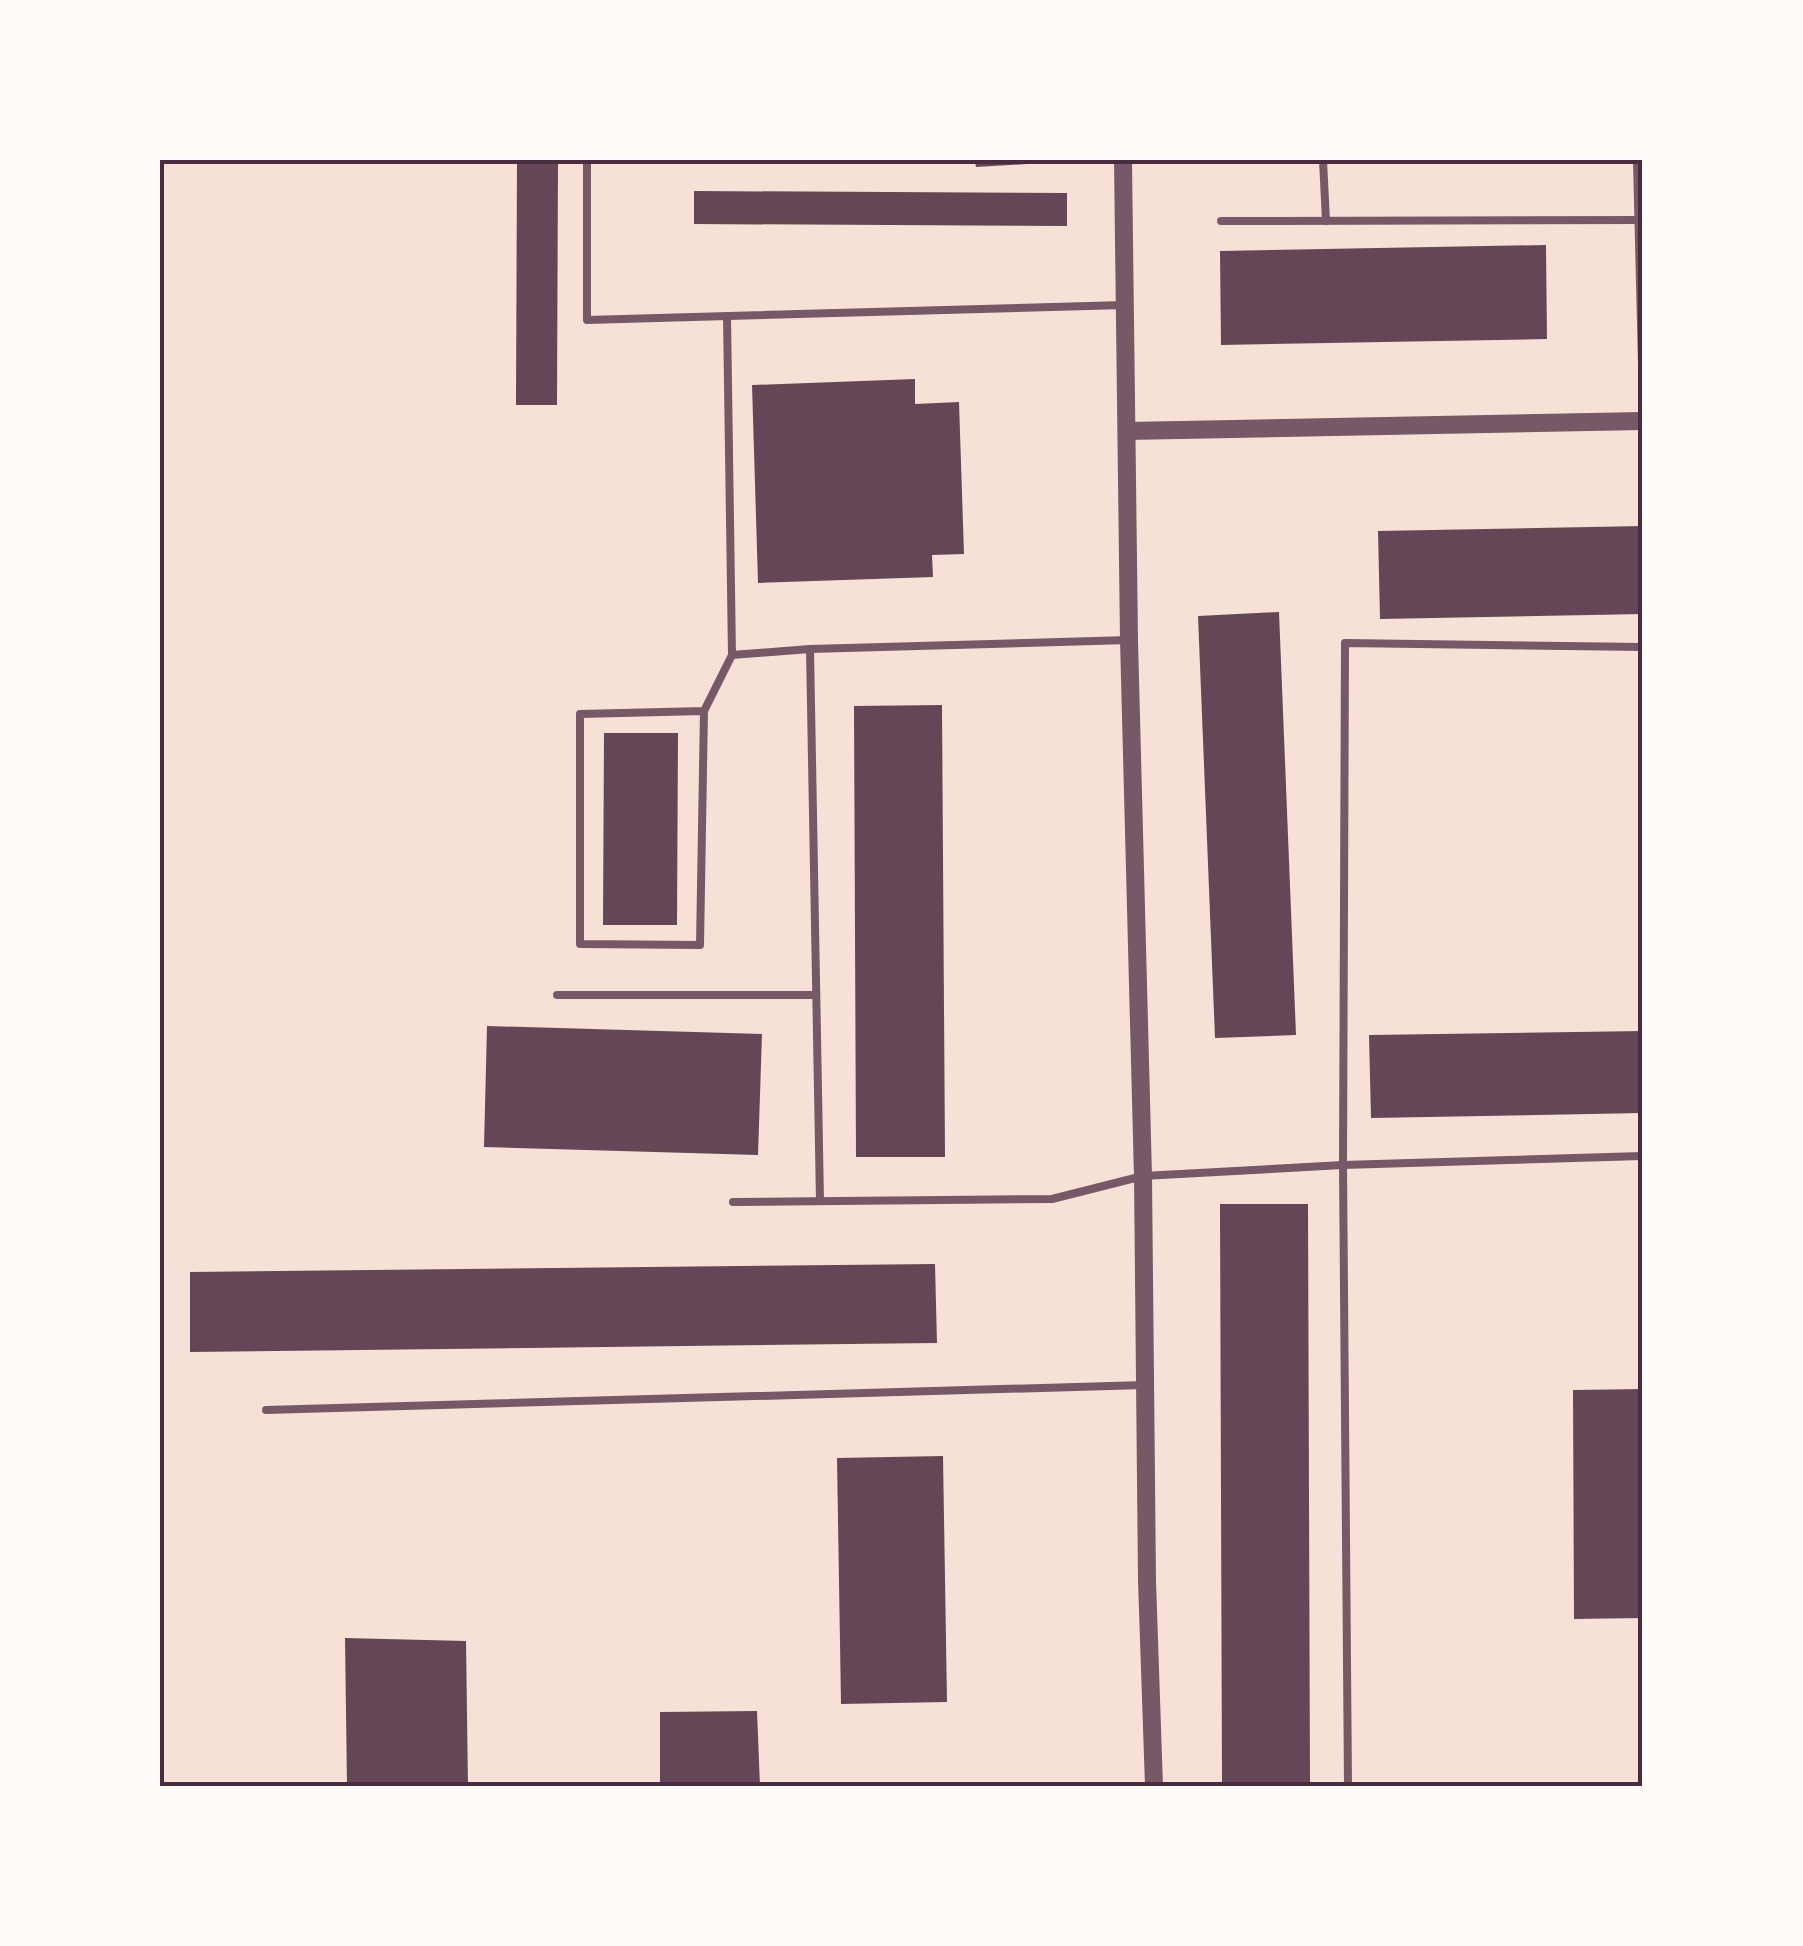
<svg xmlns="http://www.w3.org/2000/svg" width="1803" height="1946" viewBox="0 0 1803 1946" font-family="'Exo 2',sans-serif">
<rect width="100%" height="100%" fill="#f7e1d7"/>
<g fill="#644757">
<polygon points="517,160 558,160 557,405 516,405"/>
<polygon points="975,160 1027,160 1027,164 976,167"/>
<polygon points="694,191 1067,193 1067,226 694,224"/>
<polygon points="1546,245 1547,339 1221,345 1220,251"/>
<polygon points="915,379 915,404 959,402 964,554 932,555 933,577 758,583 752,385"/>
<polygon points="1643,526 1643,614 1380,619 1378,531"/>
<polygon points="1279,612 1296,1035 1215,1038 1198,616"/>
<polygon points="942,705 945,1157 856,1157 854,706"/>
<polygon points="604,733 678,733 677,925 603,925"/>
<polygon points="487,1026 762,1034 758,1155 484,1147"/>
<polygon points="1643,1031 1643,1113 1371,1118 1369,1035"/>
<polygon points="1220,1204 1308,1204 1310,1786 1222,1786"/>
<polygon points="935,1264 937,1343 190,1352 190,1272"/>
<polygon points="1643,1389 1643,1618 1574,1619 1573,1390"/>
<polygon points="943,1456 947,1702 841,1704 837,1458"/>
<polygon points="345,1638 466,1641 468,1786 347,1786"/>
<polygon points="757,1711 760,1786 660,1786 660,1712"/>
</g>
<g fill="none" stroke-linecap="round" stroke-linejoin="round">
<g stroke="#755966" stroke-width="8">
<polyline points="587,160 587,320 1125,305"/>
<polyline points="1323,160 1326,221"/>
<polyline points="1637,160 1643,406"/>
<polyline points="1221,221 1643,220"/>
<polyline points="727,316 732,655 810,649 1129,640"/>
<polyline points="810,649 820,1201"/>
<polyline points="704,711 580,714 580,944 700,945 704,711 732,655"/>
<polyline points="557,995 816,995"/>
<polyline points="733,1202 1052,1199 1143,1176 1343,1165 1642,1156"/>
<polyline points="266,1410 1145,1385"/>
<polyline points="1348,1786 1343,1165 1345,643 1643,647"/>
</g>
<g stroke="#755966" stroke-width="18">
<polyline points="1123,160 1129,640 1143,1176 1147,1581 1154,1786"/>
<polyline points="1127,431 1643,421"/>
</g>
</g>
<rect width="1803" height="1946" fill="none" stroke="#fffaf5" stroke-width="325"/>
<rect x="162" y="162" width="1478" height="1622" fill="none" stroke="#4a2c40" stroke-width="4"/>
</svg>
